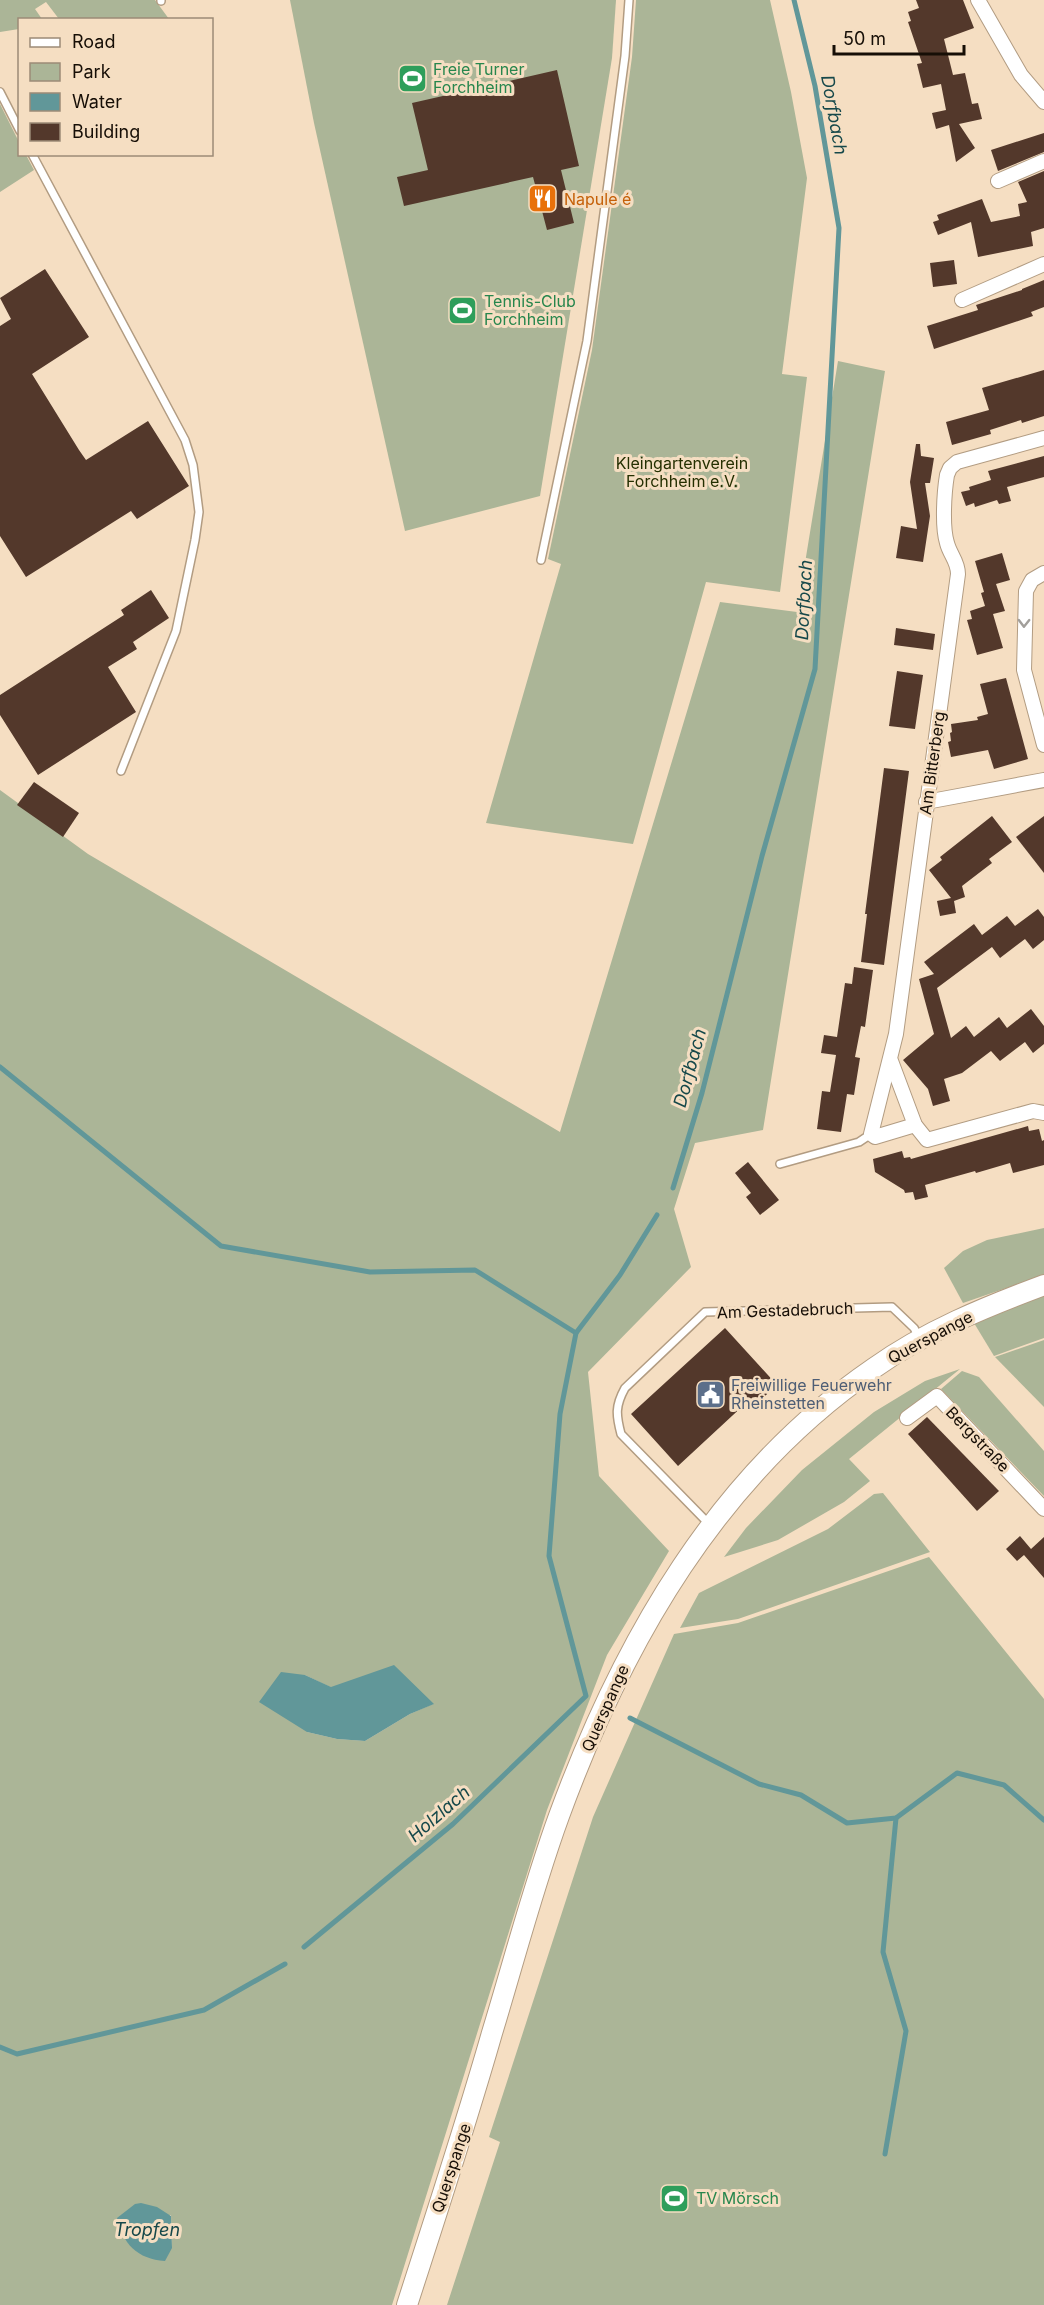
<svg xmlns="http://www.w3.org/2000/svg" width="1044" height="2305" viewBox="0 0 1044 2305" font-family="Inter,sans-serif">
<rect width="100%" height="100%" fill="#f5dec2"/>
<g fill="#abb597" fill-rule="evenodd">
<polygon points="0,0 155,0 169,19 59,19 46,2 35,9 42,19 20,20 19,29 0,32"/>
<polygon points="290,0 616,0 612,58 540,496 405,531 314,123"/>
<polygon points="636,0 770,0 791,92 807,178 782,374 807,377 780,592 706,582 633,844 486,823 561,564 548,559 592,350 632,57"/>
<polygon points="0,104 19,142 20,154 26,155 34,170 0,192"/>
<path d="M838 361 885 371 763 1130 695 1143 674 1209 691 1267 588 1372 599 1476 669 1551 607 1655 547 1810 392 2305H0V790L88 854 560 1132 720 602 797 612ZM305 1675 330 1687 433 1704 410 1714 365 1741 337 1739 307 1732ZM171 2215 172 2247 117 2218Z"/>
<polygon points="1044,1228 1044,1275 963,1303 944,1268 963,1251 987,1240"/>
<polygon points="1044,1294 1044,1338 994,1356 974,1323"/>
<polygon points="1044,1340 1044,1407 995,1357"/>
<polygon points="960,1369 849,1459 870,1481 844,1502 778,1540 724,1557 746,1528 802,1470 874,1412 925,1381"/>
<polygon points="962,1371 979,1377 1044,1451 1044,1496 941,1389"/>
<polygon points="883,1493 930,1552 738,1619 680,1628 699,1593 828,1529 874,1494"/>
<polygon points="929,1557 1044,1699 1044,2305 447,2305 500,2142 489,2137 593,1817 674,1634 738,1623"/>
</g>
<g fill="#619799">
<polygon points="394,1665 434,1704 410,1714 365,1741 337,1739 307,1732 259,1702 281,1672 305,1675 331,1687"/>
<path d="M141 2203 157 2207 171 2216 172 2248 165 2261C137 2259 123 2244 117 2218L135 2204Z"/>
</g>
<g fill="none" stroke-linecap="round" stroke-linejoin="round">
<g stroke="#619799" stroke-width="5">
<polyline points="0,1067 221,1246 370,1272 475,1270 576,1333"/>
<polyline points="673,1188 702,1093 762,856 815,669 839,228 815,86 794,0"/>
<polyline points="630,1718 759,1784 801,1795 847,1823 896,1818 957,1773 1004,1785 1044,1820"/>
<polyline points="304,1947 453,1824 586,1696 549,1556 560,1414 576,1333 620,1275 657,1215"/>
<polyline points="0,2047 17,2054 204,2010 285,1964"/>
<polyline points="885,2154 906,2031 883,1952 896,1818"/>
</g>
</g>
<g fill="#53382b">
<polygon points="916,0 963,0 974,28 944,39 953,75 965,73 972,104 978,103 982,119 959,124 975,148 956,162 949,125 936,129 932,113 946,110 941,84 923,88 917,64 922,63 908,22 911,21 908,12 919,8"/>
<polygon points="557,70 579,166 561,170 574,223 547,230 533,177 404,206 397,177 428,170 412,103"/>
<polygon points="1044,133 1044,152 998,171 991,150"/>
<polygon points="1044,171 1044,228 1031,232 1033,246 978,257 971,222 938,235 933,222 939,220 937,215 982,199 991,222 1020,216 1018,204 1027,202 1018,182"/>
<polygon points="954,260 957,284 933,287 930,263"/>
<polygon points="45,269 89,337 32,374 79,450 86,460 148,421 189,486 137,519 131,511 26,577 0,536 0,326 11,319 0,298"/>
<polygon points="1044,280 1044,307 1031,312 1033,316 934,349 927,326 978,310 976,305 1022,290 1022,289"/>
<polygon points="1044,370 1044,416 1022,423 1021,420 990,430 991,434 952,445 946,422 989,410 982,388"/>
<polygon points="916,444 920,444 921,456 934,458 930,483 925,483 930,516 923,562 896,558 901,526 917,529 910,482"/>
<polygon points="1044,456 1044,477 1007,487 1011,501 999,504 997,500 975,507 974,503 966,506 961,492 970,490 969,487 991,480 988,471"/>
<polygon points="1002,553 1010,580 996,584 1005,611 993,614 1003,648 977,655 967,620 972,619 970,611 985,606 981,593 984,592 975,561"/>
<polygon points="151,590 169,618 133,642 137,649 108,667 136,712 38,775 0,715 0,695 124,615 121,610"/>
<polygon points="896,628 935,634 933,650 894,645"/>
<polygon points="897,671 923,675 915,729 889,726"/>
<polygon points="1006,678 1028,759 994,769 988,750 951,757 948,742 951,741 950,733 952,732 951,724 978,720 977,717 988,714 980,684"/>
<polygon points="884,768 909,771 884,965 861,962 867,914 865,914"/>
<polygon points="34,782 79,813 63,837 17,805"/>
<polygon points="992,816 1012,842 989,859 992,863 962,886 965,897 954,901 956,913 940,916 937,901 951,898 929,870 942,860 940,857"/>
<polygon points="1044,816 1044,873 1016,837"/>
<polygon points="1038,909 1044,917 1044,940 1033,949 1025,939 1000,958 992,947 937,988 951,1038 966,1026 974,1037 999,1017 1007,1028 1031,1009 1044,1026 1044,1044 1033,1053 1025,1042 1000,1061 991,1051 962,1073 944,1079 950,1101 933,1106 928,1089 903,1060 934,1034 919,979 934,974 924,962 974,924 982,935 1007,916 1015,926"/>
<polygon points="854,967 873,970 865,1027 861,1026 855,1057 860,1058 854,1095 847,1094 841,1132 817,1129 822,1091 830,1092 836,1055 821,1053 824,1035 837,1037 845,983 852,984"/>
<polygon points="1028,1126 1029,1131 1039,1129 1042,1141 1044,1140 1044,1165 1013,1173 1010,1163 976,1173 975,1171 925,1185 928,1197 915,1200 913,1192 905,1193 904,1190 875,1172 873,1159 902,1151 904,1158 910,1157 911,1159"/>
<polygon points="748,1162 779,1200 760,1215 746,1197 751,1193 735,1173"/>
<polygon points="725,1328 777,1385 752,1408 746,1403 678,1466 631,1414"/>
<polygon points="927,1417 999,1491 977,1511 908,1434"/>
<polygon points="1020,1536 1031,1549 1044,1537 1044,1578 1024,1555 1017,1561 1006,1549"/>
</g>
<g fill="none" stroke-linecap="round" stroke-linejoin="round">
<defs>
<g id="service">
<polyline points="161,0 161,1"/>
<polyline points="0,92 20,131"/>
<polyline points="32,154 185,440 193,465 199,512 195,540 176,631 121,771"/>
<polyline points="541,560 587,341 625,56 629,0"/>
<polyline points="780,1164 859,1142 871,1134"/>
<path d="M710 1525 621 1434C616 1415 615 1406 625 1388L705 1312 892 1307 914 1328 919 1337"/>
</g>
<g id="minor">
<polyline points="978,0 1021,75 1044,102"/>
<polyline points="998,181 1044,161"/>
<polyline points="962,300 1044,264"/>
<polyline points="1044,573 1032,580 1026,591 1024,670 1044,745"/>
<polyline points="926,802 1044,780"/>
<polyline points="891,1061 915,1125 927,1140 1033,1111 1044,1113"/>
<path d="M915 1125 875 1137 871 1134 896 1034 958 574C958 561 950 555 947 543 942 527 944 493 947 475L950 468 957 462 1044 438"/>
<polyline points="907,1418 937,1396 1044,1509"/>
</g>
<path id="secondary" d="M407 2305C436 2215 466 2124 492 2033 514 1961 533 1887 559 1816 623 1641 718 1475 874 1368 926 1331 985 1307 1044 1285"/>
</defs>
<use href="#service" stroke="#b29c82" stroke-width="10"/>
<use href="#minor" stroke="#b29c82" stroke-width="16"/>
<use href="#secondary" stroke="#b29c82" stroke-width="22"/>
<use href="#service" stroke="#fff" stroke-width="7"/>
<use href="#minor" stroke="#fff" stroke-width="14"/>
<use href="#secondary" stroke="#fff" stroke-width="20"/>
</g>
<defs><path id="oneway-chevron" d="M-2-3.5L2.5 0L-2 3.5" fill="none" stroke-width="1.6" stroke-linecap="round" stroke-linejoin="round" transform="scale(1.5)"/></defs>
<use stroke="#a29f9b" href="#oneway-chevron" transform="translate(1024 623) rotate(91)"/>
<defs>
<symbol id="stadium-square" viewBox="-11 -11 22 22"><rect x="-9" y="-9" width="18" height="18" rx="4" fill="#2e9e5b" stroke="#f5dec2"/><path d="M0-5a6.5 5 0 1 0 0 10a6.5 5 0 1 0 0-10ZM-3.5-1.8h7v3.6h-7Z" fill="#fff"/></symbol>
<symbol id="restaurant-square" viewBox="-11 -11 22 22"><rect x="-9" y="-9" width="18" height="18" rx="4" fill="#e8710a" stroke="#f5dec2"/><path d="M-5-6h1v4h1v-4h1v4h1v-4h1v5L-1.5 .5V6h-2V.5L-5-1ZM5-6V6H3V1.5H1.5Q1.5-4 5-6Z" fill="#fff"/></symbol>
<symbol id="civic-square" viewBox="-11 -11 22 22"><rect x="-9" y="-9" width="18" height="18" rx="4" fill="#5c6f8a" stroke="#f5dec2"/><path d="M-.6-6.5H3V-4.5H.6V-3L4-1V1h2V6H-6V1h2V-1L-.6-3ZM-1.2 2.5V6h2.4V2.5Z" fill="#fff"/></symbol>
</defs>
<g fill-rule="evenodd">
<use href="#stadium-square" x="396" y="62" width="33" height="33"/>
<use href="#restaurant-square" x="526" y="182" width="33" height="33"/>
<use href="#stadium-square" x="446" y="294" width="33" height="33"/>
<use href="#civic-square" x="694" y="1378" width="33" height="33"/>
<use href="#stadium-square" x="658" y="2182" width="33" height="33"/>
</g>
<g text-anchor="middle" stroke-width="6" stroke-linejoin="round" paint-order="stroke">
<g font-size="16" fill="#27864d" stroke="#f5dec2" text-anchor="start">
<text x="433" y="75">Freie Turner<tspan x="433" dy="18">Forchheim</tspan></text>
<text x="484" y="307">Tennis-Club<tspan x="484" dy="18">Forchheim</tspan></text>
<text x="696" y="2204">TV Mörsch</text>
</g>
<g font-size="16" fill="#c56008" stroke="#f5dec2" text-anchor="start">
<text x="564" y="205">Napule é</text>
</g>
<g font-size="16" fill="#242f00" stroke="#f5dec2">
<text x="682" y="469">Kleingartenverein<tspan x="682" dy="18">Forchheim e.V.</tspan></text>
</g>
<g font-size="16" fill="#160e06" stroke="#f5dec2">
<text transform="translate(932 763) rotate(-82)" y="6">Am Bitterberg</text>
<text transform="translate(785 1310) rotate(-2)" y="6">Am Gestadebruch</text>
<text transform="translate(930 1337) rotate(-28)" y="6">Querspange</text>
<text transform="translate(978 1439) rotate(46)" y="6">Bergstraße</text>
<text transform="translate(605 1708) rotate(-66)" y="6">Querspange</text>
<text transform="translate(451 2168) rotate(-72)" y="6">Querspange</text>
</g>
<g font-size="16" fill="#4e5e75" stroke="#f5dec2" text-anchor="start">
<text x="731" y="1391">Freiwillige Feuerwehr<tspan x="731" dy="18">Rheinstetten</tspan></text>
</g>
<g font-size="18" font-style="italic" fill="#16484a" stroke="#f5dec2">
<text transform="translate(834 115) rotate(80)" y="6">Dorfbach</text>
<text transform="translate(804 600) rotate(-87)" y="6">Dorfbach</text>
<text transform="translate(690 1068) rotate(-75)" y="6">Dorfbach</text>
<text transform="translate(439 1814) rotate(-41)" y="6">Holzlach</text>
<text x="147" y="2236">Tropfen</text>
</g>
</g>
<rect x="18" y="18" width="195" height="138" fill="#f5dec2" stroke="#9c8b77" stroke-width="1.5"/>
<rect x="30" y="38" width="30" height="9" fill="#ffffff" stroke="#9c8b77" stroke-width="1.5"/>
<text x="72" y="48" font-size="18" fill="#160e06">Road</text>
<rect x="30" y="63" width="30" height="18" fill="#abb597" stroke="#9c8b77" stroke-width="1.5"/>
<text x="72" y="78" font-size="18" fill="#160e06">Park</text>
<rect x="30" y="93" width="30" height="18" fill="#619799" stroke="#9c8b77" stroke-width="1.5"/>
<text x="72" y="108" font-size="18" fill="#160e06">Water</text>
<rect x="30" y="123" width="30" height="18" fill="#53382b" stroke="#9c8b77" stroke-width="1.5"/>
<text x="72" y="138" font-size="18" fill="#160e06">Building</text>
<path d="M834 45v9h130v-9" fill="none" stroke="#160e06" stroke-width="3"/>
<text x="843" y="45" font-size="18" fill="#160e06" stroke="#f5dec2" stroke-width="4.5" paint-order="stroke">50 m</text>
</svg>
